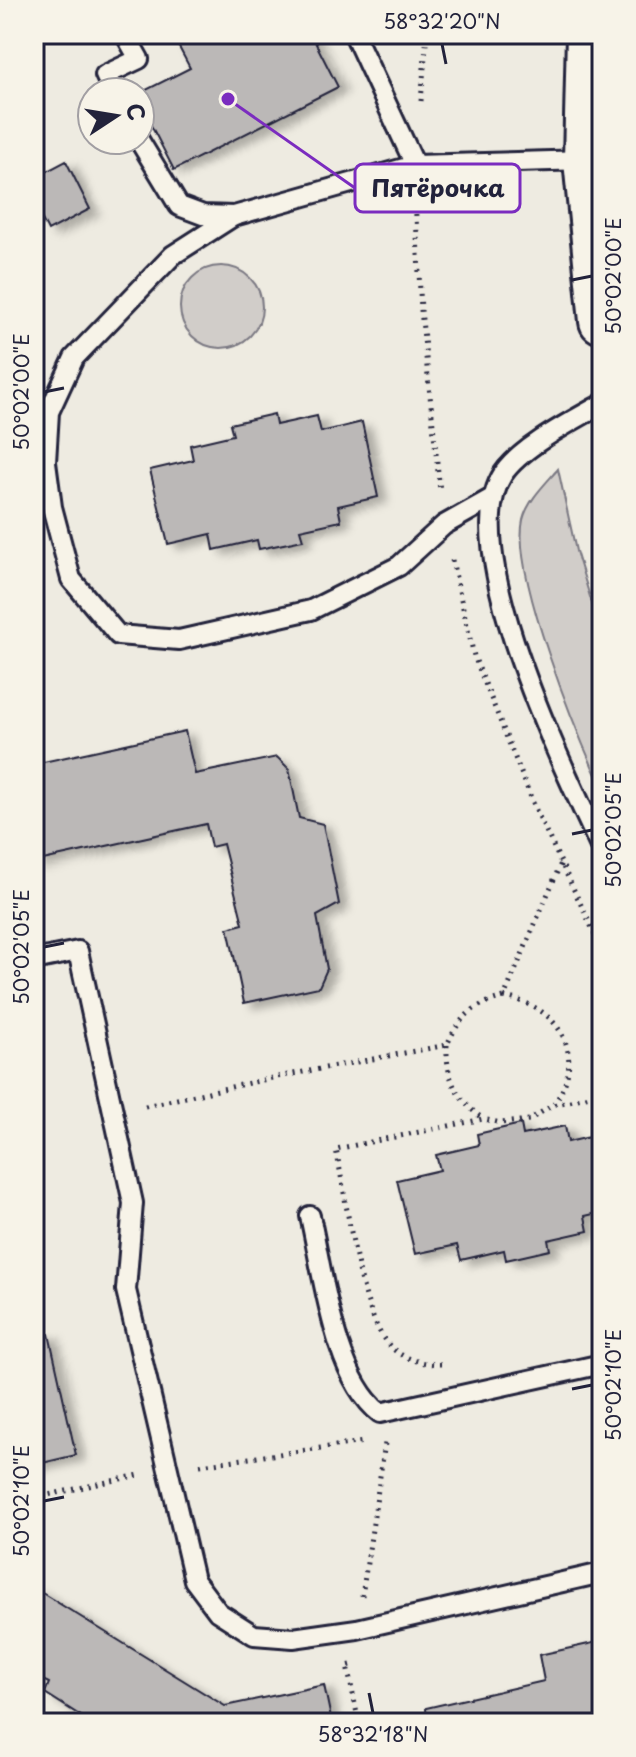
<svg xmlns="http://www.w3.org/2000/svg" width="636" height="1757" viewBox="0 0 636 1757" font-family="'Playpen Sans',sans-serif">
<defs>
<filter id="shadow"><feDropShadow dx="9" dy="5" stdDeviation="4" flood-color="#0004"/></filter>
</defs>
<rect width="100%" height="100%" fill="#eeebe1"/>
<filter id="ink" filterUnits="userSpaceOnUse"><feTurbulence type="fractalNoise" baseFrequency=".0125" numOctaves="2"/><feDisplacementMap in="SourceGraphic" scale="16" xChannelSelector="R" yChannelSelector="G"/><feConvolveMatrix kernelMatrix="1 2 1 2 8 2 1 2 1" color-interpolation-filters="sRGB"/></filter>
<g filter="url(#ink)">
<g fill="#d1cdc9" stroke="#7a7882" stroke-width="2">
<circle cx="221" cy="307" r="41"/>
<path d="M558 469 576 551 602 636V788C577 734 511 574 523 520 528 500 545 484 558 469Z"/>
</g>
<g fill="#bbb8b7" stroke="#22223b" stroke-width="2" filter="url(#shadow)">
<polygon points="172,34 311,34 338,87 174,170 140,104 140,93 190,68"/>
<polygon points="66,161 90,209 48,231 34,204 34,178"/>
<polygon points="274,414 276,425 317,416 321,432 362,422 378,497 338,506 341,521 300,530 303,540 259,549 257,540 214,550 211,534 168,544 150,470 193,460 190,445 233,435 230,424"/>
<polygon points="185,731 195,774 277,757 289,769 299,818 323,824 339,904 317,916 327,969 319,987 244,1003 228,928 243,924 223,844 211,847 206,824 34,862 34,764"/>
<polygon points="521,1124 523,1135 565,1126 568,1142 602,1134 602,1212 585,1216 588,1231 548,1240 550,1250 506,1260 504,1250 461,1260 457,1245 415,1254 397,1180 440,1170 436,1155 479,1145 477,1134"/>
<polygon points="49,1334 76,1455 34,1465 34,1336"/>
<polygon points="34,1588 225,1706 324,1685 332,1723 92,1723 45,1693 49,1683 34,1676"/>
<polygon points="602,1641 602,1723 427,1723 426,1708 544,1681 539,1655"/>
</g>
<g fill="none" stroke-linecap="round" stroke-linejoin="round">
<defs>
<g id="service">
<polyline points="354,34 415,165"/>
<polyline points="113,92 105,75 139,59 125,34"/>
<polyline points="139,140 179,206 203,215 234,216 415,165 586,160"/>
<polyline points="234,216 173,255 74,358 49,412 46,462 52,507 71,579 118,635 179,640 311,610 399,566 444,525 492,498"/>
<path d="M602 404C574 420 521 447 503 474 454 549 567 774 602 851"/>
<polyline points="34,960 78,951 133,1203 126,1290 194,1580 218,1612 254,1635 293,1638 357,1629 602,1573"/>
<path d="M310 1216C323 1272 334 1378 380 1413L602 1364"/>
</g>
<polyline id="tertiary" points="589,34 586,160 602,321"/>
</defs>
<use href="#service" stroke="#22223b" stroke-width="24"/>
<use href="#tertiary" stroke="#22223b" stroke-width="50"/>
<g stroke="#22223b" stroke-width="5" stroke-dasharray="2 6" stroke-linecap="butt">
<polyline points="421,101 427,34"/>
<polyline points="415,198 421,310 440,491"/>
<polyline points="452,560 474,656 536,810 602,949"/>
<path d="M504 997C560 1006 588 1056 554 1104"/>
<path d="M447 1045C446 1079 456 1098 483 1119"/>
<path d="M145 1106 272 1078 447 1045C460 1016 473 1005 504 997L561 863"/>
<path d="M441 1364C418 1364 395 1357 382 1336 358 1296 346 1198 336 1149L483 1119 501 1123 529 1120 553 1105 602 1093"/>
<polyline points="200,1465 364,1442"/>
<polyline points="34,1498 139,1475"/>
<polyline points="362,1596 385,1443"/>
<polyline points="351,1665 347,1666 359,1723"/>
</g>
<use href="#service" stroke="#f7f3e8" stroke-width="18"/>
<use href="#tertiary" stroke="#f7f3e8" stroke-width="44"/>
</g>
</g>
<path fill="none" stroke="#22223b" stroke-width="3" d="M442 44 446 64M572 280 592 276M44 392 64 388M572 834 592 830M44 947 64 943M572 1389 592 1385M44 1501 64 1497M369 1693 373 1713"/>
<path fill="none" stroke="#7b2cbf" stroke-width="3" d="M228 99L355 188"/>
<circle fill="#7b2cbf" stroke="#f7f3e8" stroke-width="3" cx="228" cy="99" r="8"/>
<rect fill="#f7f3e8" stroke="#7b2cbf" stroke-width="3" x="355" y="164" width="165" height="48" rx="8"/>
<g font-size="24" text-anchor="middle" font-weight="bold" fill="#22223b">
<text x="438" y="197">Пятёрочка</text>
</g>
<rect width="636" height="1757" fill="none" stroke="#f7f3e8" stroke-width="88"/>
<g transform="translate(116 116) rotate(78)"><circle r="38" fill="#f7f3e8" stroke="#a29fa3" stroke-width="2"/>
<path d="M0-6L14 30L0 20L-14 30Z" fill="#22223b"/>
<text y="-12" font-size="22" font-weight="bold" text-anchor="middle" fill="#22223b">С</text>
</g>
<rect x="44" y="44" width="548" height="1669" fill="none" stroke="#22223b" stroke-width="3"/>
<g font-size="20" text-anchor="middle" fill="#22223b">
<text x="442" y="29">58°32'20"N</text>
<text transform="translate(614 276) rotate(-90)" y="7">50°02'00"E</text>
<text transform="translate(22 392) rotate(-90)" y="7">50°02'00"E</text>
<text transform="translate(614 830) rotate(-90)" y="7">50°02'05"E</text>
<text transform="translate(22 947) rotate(-90)" y="7">50°02'05"E</text>
<text transform="translate(614 1385) rotate(-90)" y="7">50°02'10"E</text>
<text transform="translate(22 1501) rotate(-90)" y="7">50°02'10"E</text>
<text x="373" y="1742">58°32'18"N</text>
</g>
</svg>
